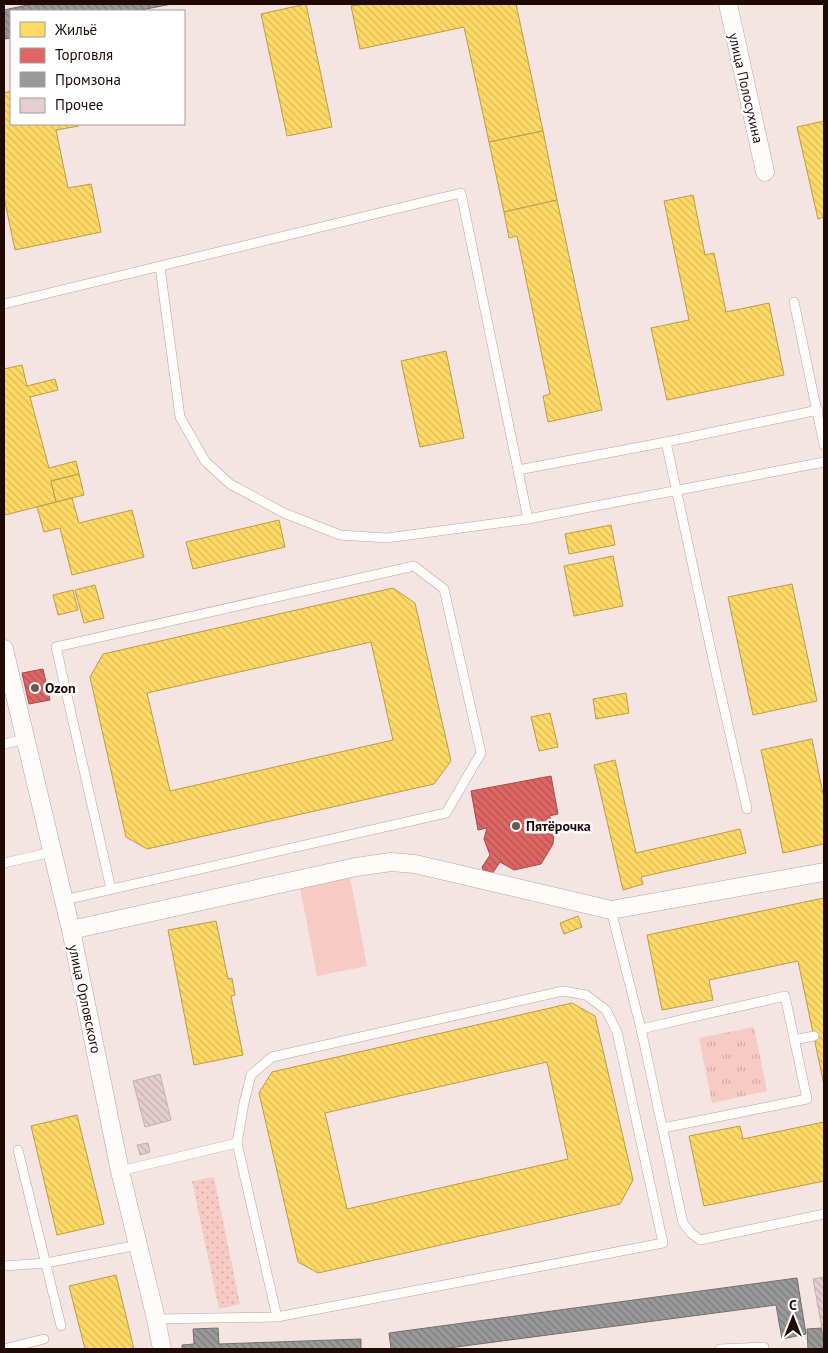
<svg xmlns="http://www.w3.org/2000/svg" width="828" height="1353" viewBox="0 0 828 1353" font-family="'PT Sans',sans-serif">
<defs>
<pattern id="grass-dots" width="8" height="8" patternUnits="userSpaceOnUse" patternTransform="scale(1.25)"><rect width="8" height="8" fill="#f5cbc4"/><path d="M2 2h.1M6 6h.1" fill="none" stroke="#d2ada7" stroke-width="1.8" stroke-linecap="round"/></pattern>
<pattern id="park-tufts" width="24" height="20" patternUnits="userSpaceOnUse" patternTransform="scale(1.25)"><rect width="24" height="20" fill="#f5cbc4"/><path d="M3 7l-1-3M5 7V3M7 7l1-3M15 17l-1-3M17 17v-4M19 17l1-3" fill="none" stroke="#d2ada7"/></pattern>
<pattern id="homes-back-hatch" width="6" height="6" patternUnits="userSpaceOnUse" patternTransform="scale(1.25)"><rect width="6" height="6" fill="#ffd966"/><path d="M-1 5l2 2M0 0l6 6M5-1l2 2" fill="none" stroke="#dab957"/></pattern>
<pattern id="shops-back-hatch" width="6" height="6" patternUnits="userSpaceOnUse" patternTransform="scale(1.25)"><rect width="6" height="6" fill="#e06666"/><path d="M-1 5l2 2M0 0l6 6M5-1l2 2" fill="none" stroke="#b55252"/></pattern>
<pattern id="industry-back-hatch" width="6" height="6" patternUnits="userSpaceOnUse" patternTransform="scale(1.25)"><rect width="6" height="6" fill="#999"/><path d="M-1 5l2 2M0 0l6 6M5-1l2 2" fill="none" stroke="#7c7b7b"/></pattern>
<pattern id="building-back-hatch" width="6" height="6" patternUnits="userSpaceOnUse" patternTransform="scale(1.25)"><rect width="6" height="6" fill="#e4cecf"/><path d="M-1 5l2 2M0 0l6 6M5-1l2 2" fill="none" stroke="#c3b0b0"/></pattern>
</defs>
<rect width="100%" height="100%" fill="#f5e5e2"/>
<polygon fill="url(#grass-dots)" points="214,1177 240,1304 219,1309 192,1181"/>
<polygon fill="url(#park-tufts)" points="754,1027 767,1091 712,1103 699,1038"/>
<polygon fill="#f5cbc4" points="350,877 367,966 317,976 300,887"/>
<g fill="url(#homes-back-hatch)" stroke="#bc9b49" fill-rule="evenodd">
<polygon points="306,4 332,127 287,136 261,14"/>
<polygon points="364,4 516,4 543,131 489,142 464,27 360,49 351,6"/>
<polygon points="11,91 11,124 78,124 79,126 56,130 68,188 91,184 101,232 15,250 4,197 4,93"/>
<polygon points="824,121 824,217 818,219 797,127"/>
<polygon points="543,131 557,200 504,212 489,142"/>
<polygon points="693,195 705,255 714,253 726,312 769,303 784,375 667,400 651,328 689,320 664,201"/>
<polygon points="557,200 602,410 548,422 543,396 550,394 517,236 509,238 504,212"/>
<polygon points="446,351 464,438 420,447 401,361"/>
<polygon points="22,365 27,386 55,379 58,390 30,397 49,468 76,461 79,474 51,481 56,502 5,515 4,509 4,369"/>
<polygon points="79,474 84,495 56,502 51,481"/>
<polygon points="72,498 79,523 132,510 144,557 72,575 60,528 44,532 37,507"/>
<polygon points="279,520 285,547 193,569 186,542"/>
<polygon points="611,525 615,545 569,554 565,534"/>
<polygon points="613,556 623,606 574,616 564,566"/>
<polygon points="792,584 817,701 753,715 728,597"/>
<polygon points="95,585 104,618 84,623 75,590"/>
<path d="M393 588 415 603 451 761 434 784 147 849 126 837 90 677 103 654ZM371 642 393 740 170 791 147 693Z"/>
<polygon points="73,590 78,610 58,615 53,595"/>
<polygon points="626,693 629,713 596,719 593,699"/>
<polygon points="550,713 558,747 539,751 531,717"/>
<polygon points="812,739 824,799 824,844 783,853 761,750"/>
<polygon points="615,760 636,853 740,829 746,853 641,877 643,884 623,890 594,765"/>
<polygon points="824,898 824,1085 798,961 709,980 713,1000 662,1010 647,935"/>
<polygon points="578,916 582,927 564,934 560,923"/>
<polygon points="216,921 228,979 232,978 235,995 231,996 243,1055 194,1065 168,930"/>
<path d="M572 1003 595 1016 633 1180 620 1204 318 1273 298 1262 259 1093 272 1072ZM547 1062 568 1159 347 1209 325 1113Z"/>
<polygon points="77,1115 104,1224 57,1235 31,1126"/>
<polygon points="824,1122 824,1181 704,1206 689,1136 740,1126 743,1139"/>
<polygon points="116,1275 134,1349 85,1349 69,1286"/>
</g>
<g fill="url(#shops-back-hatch)" stroke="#a74a49">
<polygon points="43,669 50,700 29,704 22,673"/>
<polygon points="551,776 558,814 549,816 555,824 553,844 541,864 514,870 500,862 492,874 484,873 482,867 490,855 484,839 487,828 478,830 471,791"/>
</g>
<g fill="url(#industry-back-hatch)" stroke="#756e6d">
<polygon points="32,4 172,4 136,11 11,11 11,38 4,39 4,10"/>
<polygon points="797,1278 806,1334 782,1339 776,1305 441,1349 391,1349 389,1333"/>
<polygon points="218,1328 219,1344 361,1339 361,1349 182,1349 182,1345 194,1344 193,1329"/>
<polygon points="822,1328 824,1349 808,1349 807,1329"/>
</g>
<g fill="url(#building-back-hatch)" stroke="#c4afb0">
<polygon points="160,1074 171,1120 145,1127 133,1081"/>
<polygon points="148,1143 150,1152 140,1155 137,1145"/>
<polygon points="824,1277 824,1339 813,1279"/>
</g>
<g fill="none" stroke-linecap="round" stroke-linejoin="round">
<defs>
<g id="service">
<polyline points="160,267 180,417 205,461 230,484 284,513 340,535 387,538 528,519 824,462"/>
<polyline points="794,302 824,445"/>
<polyline points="4,304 461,193 528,519"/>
<polyline points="666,442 714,664 747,809"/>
<polyline points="518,470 666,442 818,410"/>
<polyline points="4,744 25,739"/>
<polyline points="4,863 52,852"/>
<polyline points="64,900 446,813 481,753 444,589 414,566 56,647 111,889"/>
<polyline points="611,910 641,1029 683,1223 691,1233 700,1240 824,1214"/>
<polyline points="641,1029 785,996 807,1099 663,1128"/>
<polyline points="794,1040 814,1036"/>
<polyline points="18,1150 61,1326"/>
<polyline points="120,1171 237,1143"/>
<polyline points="4,1266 46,1263 138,1245"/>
<polyline points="156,1319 277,1317 663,1243 617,1032 606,1010 586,995 563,991 272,1057 251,1075 244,1103 237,1143 277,1317"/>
<polyline points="4,1349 44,1339"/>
<polyline points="720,1349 764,1347"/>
</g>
<g id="minor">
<polyline points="728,4 765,172"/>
<polyline points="4,649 71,930 120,1171 156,1319 162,1349"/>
<polyline points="71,930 356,867 391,862 415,864 611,910 824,872"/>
</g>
</defs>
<use href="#service" stroke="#b7a4a0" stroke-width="10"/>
<use href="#minor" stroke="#b7a4a0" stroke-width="19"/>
<use href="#service" stroke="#fefbfb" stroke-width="9"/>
<use href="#minor" stroke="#fefbfb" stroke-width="18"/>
</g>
<g fill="#6b5653" stroke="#fff" stroke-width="2">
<circle cx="35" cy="688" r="5"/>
<circle cx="516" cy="826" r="5"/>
</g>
<g text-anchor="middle" stroke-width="5" stroke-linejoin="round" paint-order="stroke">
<g font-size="14" fill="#210906" stroke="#fff">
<text transform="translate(746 88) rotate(77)" y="5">улица Полосухина</text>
<text transform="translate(85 999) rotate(78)" y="5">улица Орловского</text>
</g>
<g font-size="14" font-weight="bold" fill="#210906" stroke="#fff" text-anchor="start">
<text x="45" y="693">Ozon</text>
<text x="526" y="831">Пятёрочка</text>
</g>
</g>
<rect width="828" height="1353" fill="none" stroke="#210906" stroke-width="10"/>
<rect x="10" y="10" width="175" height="115" fill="#ffffff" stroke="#a69d9b"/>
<rect x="20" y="22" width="25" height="15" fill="#ffd966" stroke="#a69d9b"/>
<text x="55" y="35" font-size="15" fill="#210906">Жильё</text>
<rect x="20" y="48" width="25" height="15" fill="#e06666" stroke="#a69d9b"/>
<text x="55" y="60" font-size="15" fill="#210906">Торговля</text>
<rect x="20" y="72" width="25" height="15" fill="#999999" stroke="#a69d9b"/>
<text x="55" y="85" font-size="15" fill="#210906">Промзона</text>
<rect x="20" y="98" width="25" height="15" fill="#e4cecf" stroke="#a69d9b"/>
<text x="55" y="110" font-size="15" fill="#210906">Прочее</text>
<g transform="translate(793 1318)" stroke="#ffffff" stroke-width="4" paint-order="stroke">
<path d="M0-4L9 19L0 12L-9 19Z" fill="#210906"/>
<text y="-8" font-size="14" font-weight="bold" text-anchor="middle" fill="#210906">С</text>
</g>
</svg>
